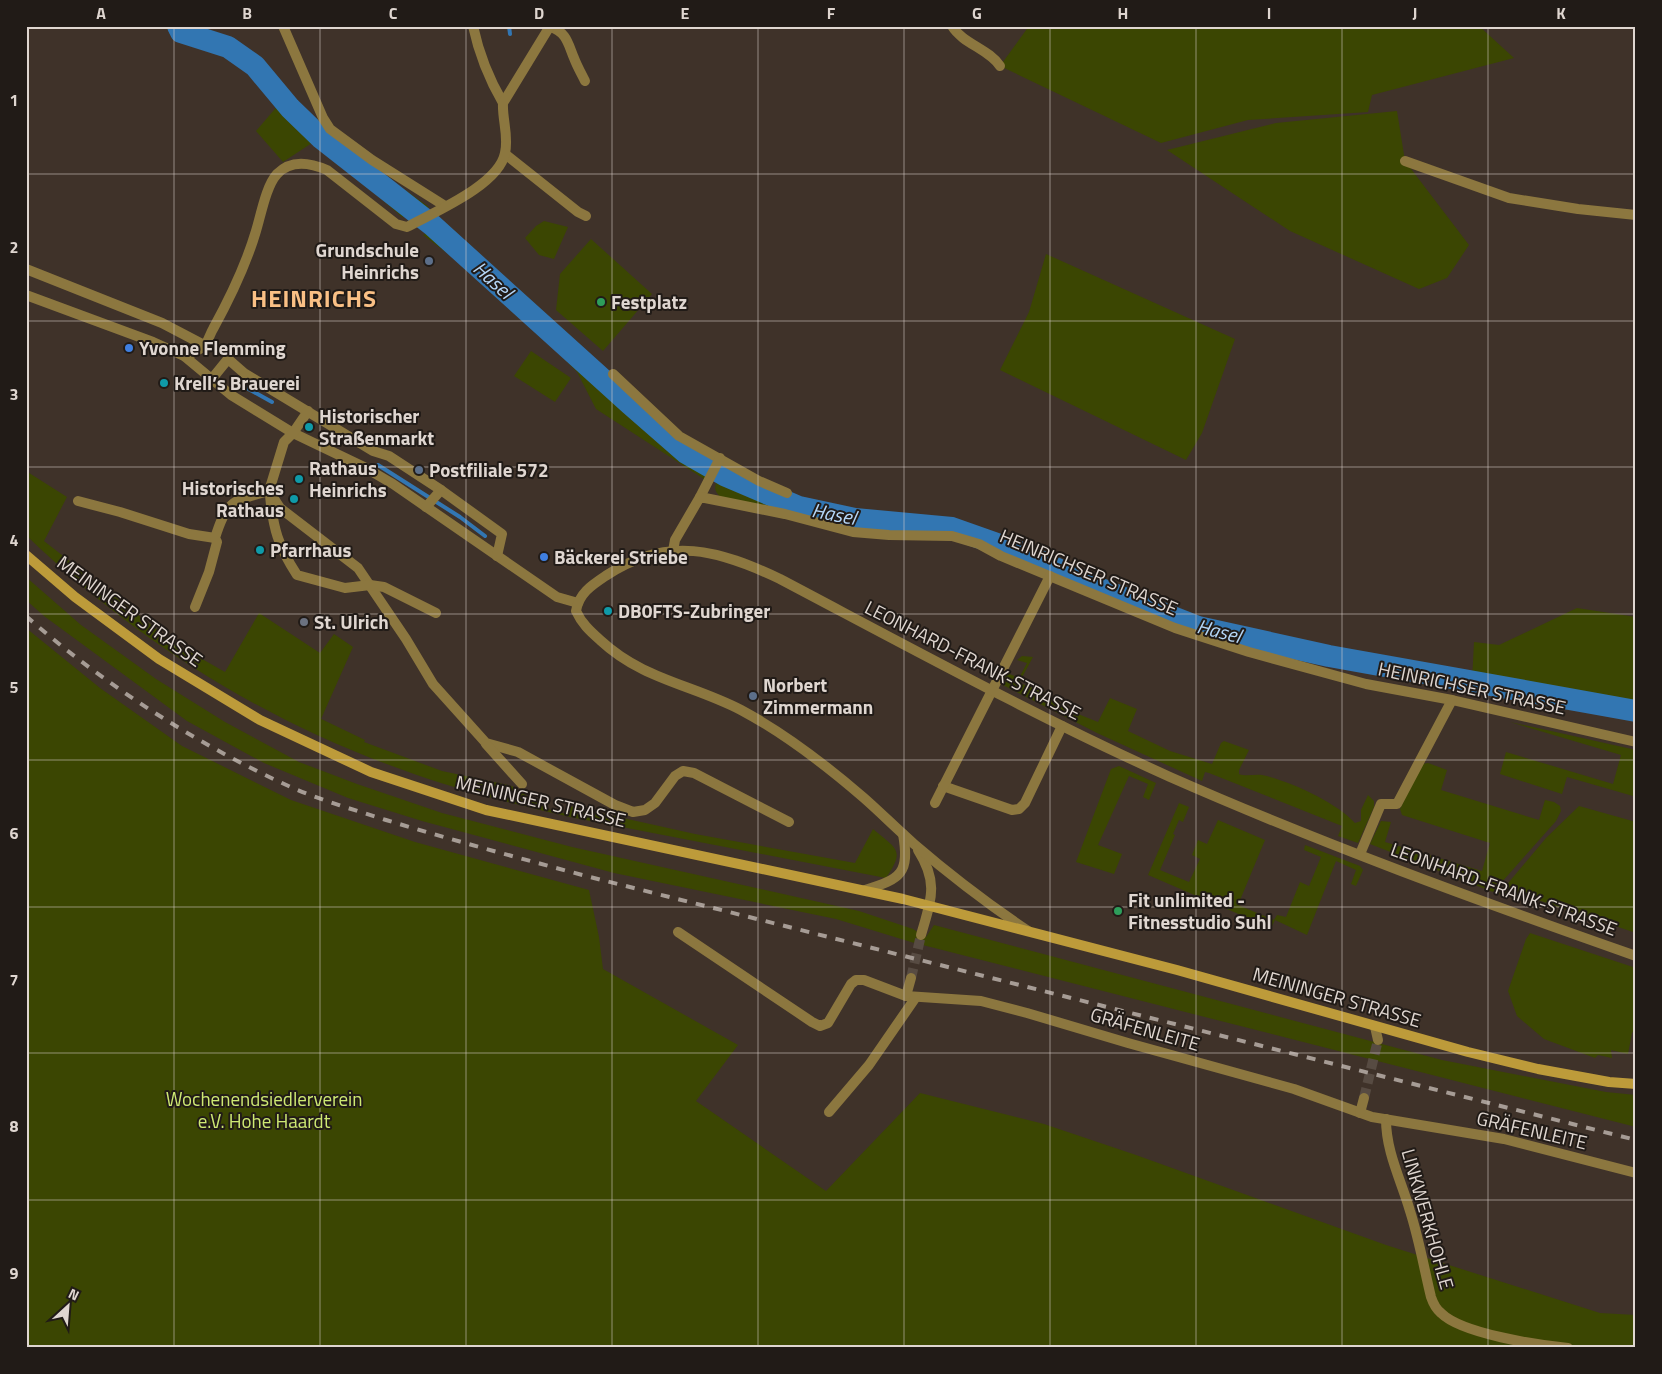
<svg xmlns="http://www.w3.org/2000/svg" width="1662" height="1374" viewBox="0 0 1662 1374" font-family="'Titillium Web',sans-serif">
<rect width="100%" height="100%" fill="#3f3229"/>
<g fill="#3b4602">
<polygon points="1029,26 1479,26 1514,58 1372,95 1368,112 1248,120 1161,143 1000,66"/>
<polygon points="265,67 320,126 349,150 429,207 402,217 315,141 283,162 256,131 280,103 255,78"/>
<polygon points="1397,111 1405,161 1469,245 1447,278 1419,289 1290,231 1167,150 1276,123"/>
<polygon points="544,221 568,227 554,259 539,255 525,238 536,226"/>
<polygon points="446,223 631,399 662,425 662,430 711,462 704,479 596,409 577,372 525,319 488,284 423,235"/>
<polygon points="591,239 652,294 603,351 556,310 560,274"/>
<polygon points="1046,254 1235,339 1202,433 1186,460 1000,370 1029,312"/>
<polygon points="531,351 571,378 555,402 514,376"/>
<path d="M26 471 67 497 44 541 174 643 225 672 259 613 320 653 334 634 353 647 321 719 286 702 365 740 364 742 442 771 512 786 547 809 566 814 569 806 695 834 855 863 873 829C896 849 906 849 886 878L570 817C514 804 457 790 403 770 262 720 133 639 26 535Z"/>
<path d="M717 481 753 498 791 513 723 499C716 493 713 489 717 481Z"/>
<polygon points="26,577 81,625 156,679 225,722 299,762 357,784 442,813 572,847 859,911 913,929 926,937 934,925 1442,1060 1606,1092 1636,1095 1636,1127 911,942 836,919 614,873 422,821 348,798 264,763 187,721 44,616 26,600"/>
<polygon points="1577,608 1636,617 1636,711 1472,681 1474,642 1499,645"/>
<polygon points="26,628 100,688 182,746 291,800 415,842 589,890 599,937 603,969 738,1045 696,1101 826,1191 920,1093 1044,1124 1136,1155 1386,1245 1600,1313 1636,1315 1636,1348 26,1348"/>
<path d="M1022 656 1033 657 1019 683 1044 692 1068 710 1098 722 1110 698 1137 709 1128 731 1170 751 1212 764 1221 743 1224 741 1249 750 1239 770V774C1246 777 1254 774 1262 775 1288 780 1338 803 1355 823L1361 821V810L1368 795 1374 801V807L1358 843 1338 836 1342 826 1209 773 1205 772 1202 781 1097 733 1001 684 1007 673 1019 678 1027 663 1017 660Z"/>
<polygon points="1510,722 1636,750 1636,791 1633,796 1567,777 1562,794 1500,774 1506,752 1613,784 1621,755"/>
<polygon points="1428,763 1447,770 1441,790 1539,820 1545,800 1554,802 1560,806 1561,811 1556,821 1493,892 1370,844 1381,821 1391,822 1385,842 1482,871 1490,843 1402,815 1400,809 1422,764"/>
<polygon points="1119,766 1156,783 1149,800 1143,797 1148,784 1129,776 1098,845 1122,854 1114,874 1076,862 1111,769"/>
<polygon points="1179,803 1189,807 1183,822 1179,820 1173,834 1175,835 1160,870 1189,882 1200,859 1192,855 1198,840 1207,844 1218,820 1265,840 1238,905 1274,920 1277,915 1286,917 1300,882 1309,886 1321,857 1304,850 1305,845 1360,866 1363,870 1356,886 1351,884 1356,870 1336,861 1307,935 1275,920 1271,928 1148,875"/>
<polygon points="1579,806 1636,822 1636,933 1535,899 1499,894 1546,838"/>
<polygon points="1530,933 1636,968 1636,1028 1632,1033 1628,1054 1611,1050 1612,1058 1598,1055 1595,1058 1544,1039 1517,1016 1508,991 1526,939"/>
</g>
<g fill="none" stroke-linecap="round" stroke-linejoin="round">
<g stroke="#3276b2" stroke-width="4">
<polyline points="509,26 510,34"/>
<polyline points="236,382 272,402"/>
<polyline points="378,465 460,517 485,536"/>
</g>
<polyline stroke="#3276b2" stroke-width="22" points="178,26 181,32 228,47 255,66 290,108 321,138 432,225 630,404 686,453 726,476 799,507 855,519 952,528 1025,554 1101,589 1198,627 1329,656 1636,711"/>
<g stroke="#574b42" stroke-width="10" stroke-dasharray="10 5" stroke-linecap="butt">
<polyline points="911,978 921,935"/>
<polyline points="1364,1098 1378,1040"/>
</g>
<g stroke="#8c773f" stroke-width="10">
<polyline points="283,26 323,118 330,129 372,160 445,206"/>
<path d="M473 26C479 54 489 79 503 103"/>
<path d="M952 26C963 44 989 49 1000 66"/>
<path d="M550 27C567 32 568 44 574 58 577 66 581 73 585 81"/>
<polyline points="505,154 578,212 586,216"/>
<polyline points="1405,161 1509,198 1578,209 1636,215"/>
<polyline points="26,269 162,323 204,345"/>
<polyline points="26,295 153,342 184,356 231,395 293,433 364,467 393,484 557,597 578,603"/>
<path d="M184 356C191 354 198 351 204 346 208 342 210 334 213 329 230 298 246 265 256 231 261 215 266 186 277 174 291 159 311 163 327 170L396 224 407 227C434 212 499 185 505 153 509 136 502 119 503 103L550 26"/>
<polyline points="613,374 679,436 759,481 787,493"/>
<polyline points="211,380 228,359 244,373 373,451 389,456 441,490 502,534 497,556"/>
<polyline points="269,491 280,508 358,568 406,639 433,684 486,743 518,752 615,805 633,812 645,810 655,803 675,776 683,771 694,773 789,822"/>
<path d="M270 495C273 528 278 546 297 575L345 588 370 585 384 587 436 613"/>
<polyline points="700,497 720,458"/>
<polyline points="78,501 120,512 189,534 215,538"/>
<polyline points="426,507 441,490"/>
<polyline points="673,551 675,540 700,497 785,514 853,532 889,535 952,536 979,544 1001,556 1175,628 1249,652 1366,684 1452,700 1636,742"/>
<path d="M195 607 209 572 217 542 215 538C227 500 232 501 269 491L284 442 293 433 308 411"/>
<polyline points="486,744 522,784"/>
<polyline points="943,786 1012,810 1019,809 1025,803 1062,726"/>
<polyline points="935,803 1050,576"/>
<path d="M918 850C939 883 931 900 921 935"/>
<polyline points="1360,854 1381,804 1397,804 1452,700"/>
<path d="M865 890C901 879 910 873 903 834"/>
<path d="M1028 931C988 904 950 875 914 844 897 829 881 813 864 798 827 766 784 733 741 710 691 684 643 680 600 640 590 631 582 624 576 611 579 593 592 585 607 575 668 535 719 550 780 579 909 647 1037 717 1170 777 1322 844 1479 901 1636 956"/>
<polyline points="678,932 812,1022 820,1026 828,1023 851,984 856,980 864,980 906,996"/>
<polyline points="911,978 906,996 981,1001 1027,1013 1128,1043 1294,1089 1372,1117 1504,1139 1636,1173"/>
<polyline points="1375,1027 1378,1040"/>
<polyline points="829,1112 869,1065 916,997"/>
<polyline points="1360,1113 1364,1098"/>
<path d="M1386 1119C1386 1152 1401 1180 1410 1211 1419 1239 1424 1268 1431 1297 1433 1303 1436 1309 1441 1313 1462 1334 1538 1345 1568 1348"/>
</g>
<polyline stroke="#bd9b3a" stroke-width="10" points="26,555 75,597 159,659 260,720 371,772 486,810 903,899 1177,970 1468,1052 1538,1069 1609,1082 1636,1084"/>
<path stroke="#a69c95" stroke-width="4" stroke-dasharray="9 9" stroke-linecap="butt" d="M26 616C103 684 199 746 293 788 323 801 355 810 386 820 452 840 519 858 586 876L1636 1140"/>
</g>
<path fill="none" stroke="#dfd6d0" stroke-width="1" stroke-opacity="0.55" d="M174 26V1348M320 26V1348M466 26V1348M612 26V1348M758 26V1348M904 26V1348M1050 26V1348M1196 26V1348M1342 26V1348M1488 26V1348M26 174H1636M26 321H1636M26 467H1636M26 614H1636M26 760H1636M26 907H1636M26 1053H1636M26 1200H1636"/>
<g fill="#5c6f8a" stroke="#211b17" stroke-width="2">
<circle cx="429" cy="261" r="5"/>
<circle cx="419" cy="470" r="5"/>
<circle cx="753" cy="696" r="5"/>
</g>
<g fill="#2e9e5b" stroke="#211b17" stroke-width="2">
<circle cx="601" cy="302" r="5"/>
<circle cx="1118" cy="911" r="5"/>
</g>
<g fill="#3f7fe0" stroke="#211b17" stroke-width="2">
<circle cx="129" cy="348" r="5"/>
<circle cx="544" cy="557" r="5"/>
</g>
<g fill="#0f9aa8" stroke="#211b17" stroke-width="2">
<circle cx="164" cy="383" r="5"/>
<circle cx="309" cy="427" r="5"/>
<circle cx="299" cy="479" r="5"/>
<circle cx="294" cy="499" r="5"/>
<circle cx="260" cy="550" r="5"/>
<circle cx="608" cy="611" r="5"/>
</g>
<circle fill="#6b7280" stroke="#211b17" stroke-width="2" cx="304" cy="622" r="5"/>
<g text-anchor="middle" stroke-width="4" stroke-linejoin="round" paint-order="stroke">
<g font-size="19" font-weight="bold" fill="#dfd6d0" stroke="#211b17" text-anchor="start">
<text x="419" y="257" text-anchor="end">Grundschule<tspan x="419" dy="22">Heinrichs</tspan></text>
<text x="611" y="309">Festplatz</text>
<text x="139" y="355">Yvonne Flemming</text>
<text x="174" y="390">Krell’s Brauerei</text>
<text x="319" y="423">Historischer<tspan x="319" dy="22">Straßenmarkt</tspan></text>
<text x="309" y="475">Rathaus<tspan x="309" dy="22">Heinrichs</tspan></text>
<text x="429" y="477">Postfiliale 572</text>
<text x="284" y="495" text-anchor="end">Historisches<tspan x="284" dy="22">Rathaus</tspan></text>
<text x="270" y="557">Pfarrhaus</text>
<text x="554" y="564">Bäckerei Striebe</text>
<text x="618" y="618">DB0FTS-Zubringer</text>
<text x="314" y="629">St. Ulrich</text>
<text x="763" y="692">Norbert<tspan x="763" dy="22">Zimmermann</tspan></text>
<text x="1128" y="907">Fit unlimited -<tspan x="1128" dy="22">Fitnesstudio Suhl</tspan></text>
</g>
<g font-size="19" fill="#dfd6d0" stroke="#211b17">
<text transform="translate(1089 572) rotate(23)" y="7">HEINRICHSER STRASSE</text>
<text transform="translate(130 611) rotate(36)" y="7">MEININGER STRASSE</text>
<text transform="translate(973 660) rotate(27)" y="7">LEONHARD-FRANK-STRASSE</text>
<text transform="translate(1472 688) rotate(12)" y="7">HEINRICHSER STRASSE</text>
<text transform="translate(541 801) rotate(13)" y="7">MEININGER STRASSE</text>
<text transform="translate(1504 889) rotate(20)" y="7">LEONHARD-FRANK-STRASSE</text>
<text transform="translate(1337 997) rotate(16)" y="7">MEININGER STRASSE</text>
<text transform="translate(1145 1029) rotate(16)" y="7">GRÄFENLEITE</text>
<text transform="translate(1532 1130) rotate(13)" y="7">GRÄFENLEITE</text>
<text transform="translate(1428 1219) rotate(74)" y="7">LINKWERKHOHLE</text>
</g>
<g font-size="19" fill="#cee973" stroke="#211b17">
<text x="264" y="1106">Wochenendsiedlerverein<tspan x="264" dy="22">e.V. Hohe Haardt</tspan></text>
</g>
<g font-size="20" font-style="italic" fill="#b5d7f8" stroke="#211b17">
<text transform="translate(493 280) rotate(42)" y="7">Hasel</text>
<text transform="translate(834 514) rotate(11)" y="7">Hasel</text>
<text transform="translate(1219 631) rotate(14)" y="7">Hasel</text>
</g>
<g font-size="24" font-weight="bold" letter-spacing="1" fill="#fac085" stroke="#211b17">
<text x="314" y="307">HEINRICHS</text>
</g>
</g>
<rect width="1662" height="1374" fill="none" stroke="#211b17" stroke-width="55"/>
<g transform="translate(68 1306) rotate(26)" stroke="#211b17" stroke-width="4" paint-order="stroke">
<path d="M0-4L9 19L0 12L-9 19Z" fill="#dfd6d0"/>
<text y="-8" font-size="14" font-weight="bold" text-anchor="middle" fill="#dfd6d0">N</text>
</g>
<rect x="28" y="28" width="1606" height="1318" fill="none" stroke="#dfd6d0" stroke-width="2"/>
<g font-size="16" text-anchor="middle" font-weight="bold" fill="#dfd6d0">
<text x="101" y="19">A</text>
<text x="247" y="19">B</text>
<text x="393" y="19">C</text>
<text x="539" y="19">D</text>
<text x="685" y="19">E</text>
<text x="831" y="19">F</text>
<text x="977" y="19">G</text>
<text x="1123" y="19">H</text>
<text x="1269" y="19">I</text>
<text x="1415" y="19">J</text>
<text x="1561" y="19">K</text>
<text x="14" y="106">1</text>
<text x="14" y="253">2</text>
<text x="14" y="400">3</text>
<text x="14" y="546">4</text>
<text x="14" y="693">5</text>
<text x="14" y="839">6</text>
<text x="14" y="986">7</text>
<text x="14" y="1132">8</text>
<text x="14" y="1279">9</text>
</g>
</svg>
